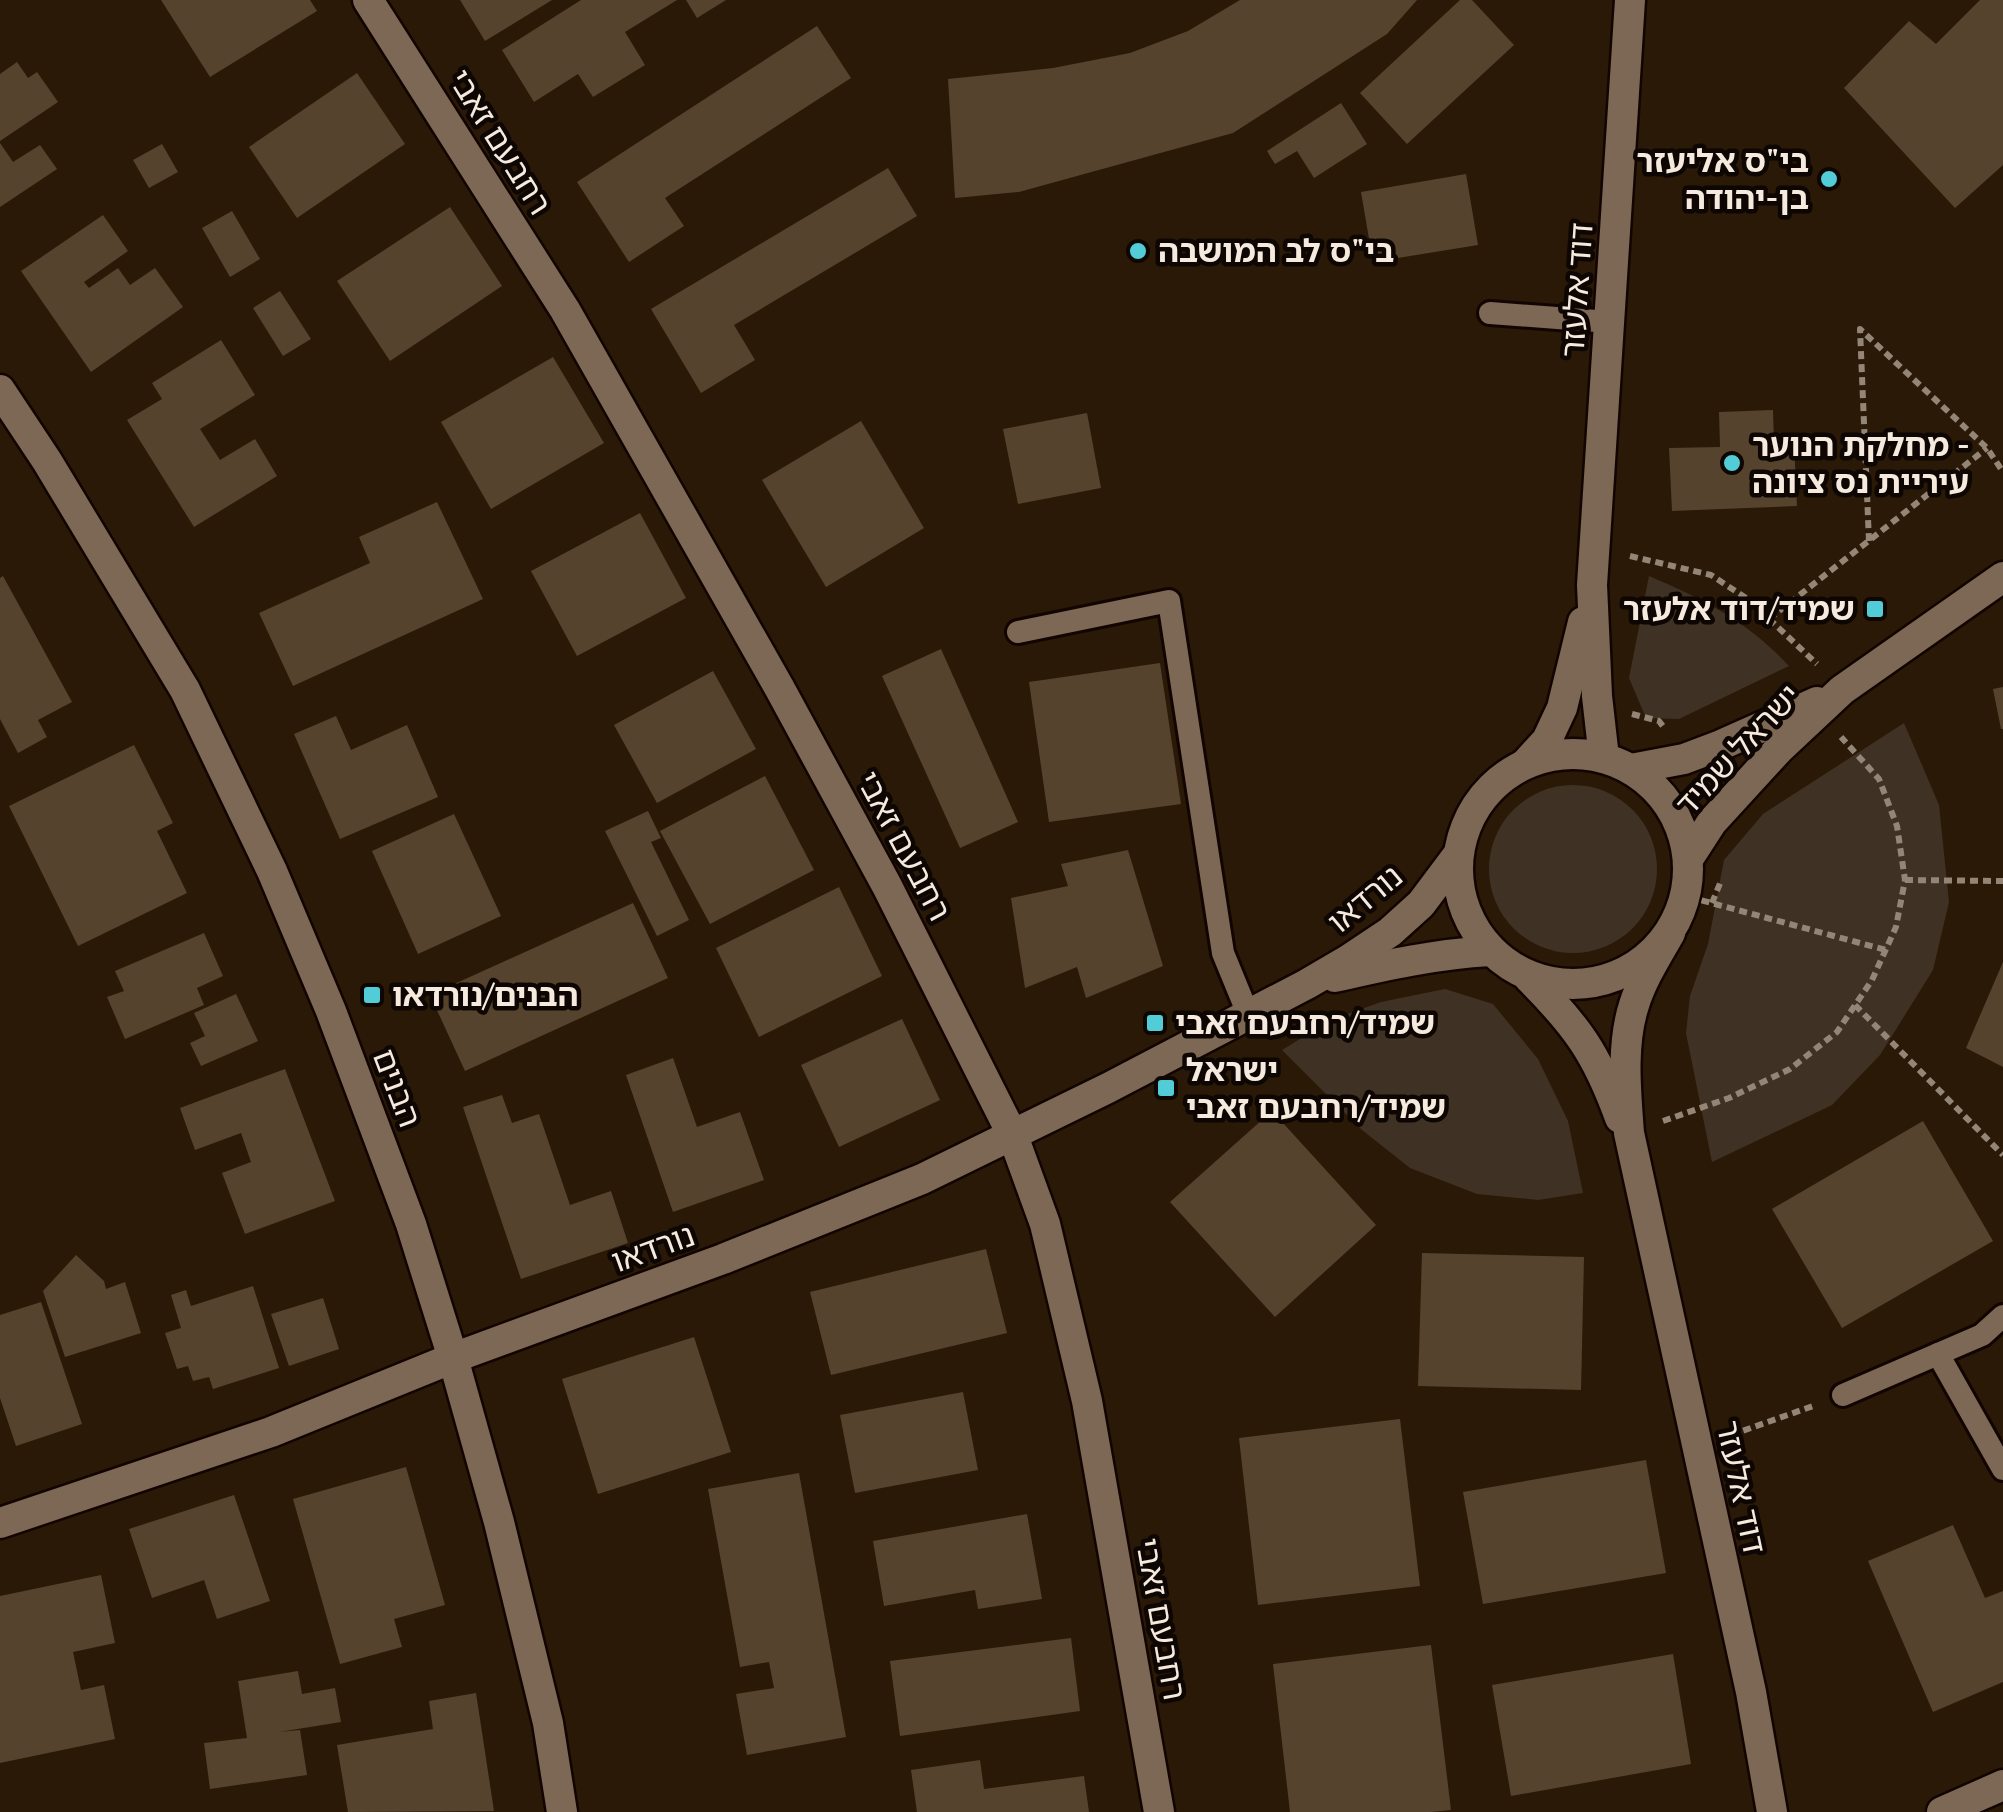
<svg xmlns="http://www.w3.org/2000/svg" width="2003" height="1812" viewBox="0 0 2003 1812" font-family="'PT Serif','Noto Sans Hebrew',serif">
<rect width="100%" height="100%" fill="#2a1907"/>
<g fill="#3f3224">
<path d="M1649 576C1705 600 1747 621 1789 666L1679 719 1646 718 1629 678Z"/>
<polygon points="1904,723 1939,805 1949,902 1933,970 1880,1055 1832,1105 1712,1162 1686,1033 1690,996 1708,944 1724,860 1763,814"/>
<circle cx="1573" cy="869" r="84"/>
<polygon points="1445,989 1493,1004 1538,1059 1568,1121 1583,1193 1538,1200 1477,1194 1410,1168 1362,1130 1282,1050 1331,1020 1381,1002"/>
</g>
<g fill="#56432e">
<polygon points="161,0 310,0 317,11 210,77"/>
<polygon points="460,0 552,0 485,41"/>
<polygon points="581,0 677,0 625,32 645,65 593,97 578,74 534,102 502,50"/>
<polygon points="686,0 726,0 697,18"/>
<polygon points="1240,0 1417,0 1387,34 1233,133 1019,192 955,198 948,79 1053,68 1130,53 1188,31"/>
<polygon points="1460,0 1472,0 1514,45 1407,144 1360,93"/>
<polygon points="1980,0 2003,0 2003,165 1955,208 1844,88 1909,21 1936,44"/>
<polygon points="817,26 851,78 665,198 684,226 629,262 577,182"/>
<polygon points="17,62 28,78 37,72 58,102 0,141 0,74"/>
<polygon points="357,73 405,144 297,218 249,147"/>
<polygon points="1341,103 1367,144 1314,178 1297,151 1275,164 1267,151"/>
<polygon points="0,143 13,162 40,145 57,169 0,207"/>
<polygon points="162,144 178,172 149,188 133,160"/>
<polygon points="888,168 917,216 734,325 755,360 701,393 651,309"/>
<polygon points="1466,174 1478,245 1373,262 1361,192"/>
<polygon points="450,207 502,286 390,361 337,281"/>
<polygon points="232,211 260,259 230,277 202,228"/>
<polygon points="103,215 128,251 84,282 89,288 118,268 130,285 155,268 183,307 91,372 21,271"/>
<polygon points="280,291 311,339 283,356 253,308"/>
<polygon points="221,340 255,395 200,429 220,460 255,439 277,476 194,527 127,420 162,399 152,383"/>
<polygon points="553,357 604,443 491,509 441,422"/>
<polygon points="1773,410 1774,443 1794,443 1797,506 1672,511 1669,448 1720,447 1719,412"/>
<polygon points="1087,413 1101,488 1018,504 1003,429"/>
<polygon points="861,421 924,528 826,587 762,480"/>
<polygon points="437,502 483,599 293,686 259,613 370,563 359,537"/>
<polygon points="640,513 686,598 577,656 531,571"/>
<polygon points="3,576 72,702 38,720 47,737 18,753 0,719 0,578"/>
<polygon points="941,649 1018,822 960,848 882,676"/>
<polygon points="1160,663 1181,804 1049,822 1029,682"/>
<polygon points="713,671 756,749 657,803 614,725"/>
<polygon points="2003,687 2003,729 2001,729 1993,689"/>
<polygon points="336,716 351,750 407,725 438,797 340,839 294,734"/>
<polygon points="134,745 173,823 157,831 187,893 78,946 9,806"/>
<polygon points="765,776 814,870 710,924 660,831"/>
<polygon points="648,811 661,838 651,842 689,920 657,936 605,831"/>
<polygon points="454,814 501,916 418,954 372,851"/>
<polygon points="1128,850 1163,966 1086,998 1077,967 1025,988 1011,898 1068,886 1061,864"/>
<polygon points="839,887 882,976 759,1037 716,948"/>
<polygon points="633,903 668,978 465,1071 430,995"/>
<polygon points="204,933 223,976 197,988 204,1005 125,1039 107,997 124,991 115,971"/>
<polygon points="2003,962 2003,1067 1966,1048"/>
<polygon points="236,994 258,1041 201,1066 190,1043 205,1036 194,1013"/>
<polygon points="902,1019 940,1100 839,1147 801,1065"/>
<polygon points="673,1058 697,1127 740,1112 764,1180 673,1212 626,1075"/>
<polygon points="285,1069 335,1201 245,1234 222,1173 251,1162 241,1133 195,1150 180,1108"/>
<polygon points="502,1095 512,1123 539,1114 570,1205 611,1191 628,1243 521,1279 463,1107"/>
<polygon points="1272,1111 1376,1225 1275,1317 1170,1202"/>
<polygon points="1923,1121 1993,1241 1842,1328 1772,1209"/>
<polygon points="986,1249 1007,1333 831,1375 810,1292"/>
<polygon points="1422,1253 1584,1257 1581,1390 1418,1386"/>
<polygon points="76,1255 104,1281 106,1289 125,1282 141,1333 65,1357 43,1291"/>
<polygon points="253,1286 279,1368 213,1389 209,1377 193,1381 188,1366 177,1369 165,1333 181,1328 171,1295 186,1290 191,1306"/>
<polygon points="323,1298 339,1349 289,1366 271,1314"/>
<polygon points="41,1302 82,1424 16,1446 0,1398 0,1315"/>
<polygon points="694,1337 731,1452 598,1494 562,1379"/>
<polygon points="963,1392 978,1470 855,1493 840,1415"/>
<polygon points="1400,1419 1420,1586 1258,1605 1239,1438"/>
<polygon points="1646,1460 1666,1573 1483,1604 1463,1492"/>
<polygon points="406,1467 445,1605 394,1619 402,1647 340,1664 293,1499"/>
<polygon points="799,1473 846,1737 747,1755 736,1694 774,1688 769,1662 740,1667 708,1489"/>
<polygon points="234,1495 270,1601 217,1619 204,1580 152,1598 129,1529"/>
<polygon points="1027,1514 1042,1599 978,1609 975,1590 884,1606 873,1541"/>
<polygon points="1953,1525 1985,1598 2003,1591 2003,1682 1933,1712 1868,1561"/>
<polygon points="101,1575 115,1643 73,1652 81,1690 104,1685 115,1739 0,1763 0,1596"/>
<polygon points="1071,1638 1080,1711 900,1736 890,1661"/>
<polygon points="1431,1645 1451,1810 1431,1812 1290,1812 1273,1664"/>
<polygon points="1673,1654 1691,1764 1511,1796 1492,1685"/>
<polygon points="298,1671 302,1694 335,1688 341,1722 279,1732 300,1730 307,1775 210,1789 204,1743 247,1738 238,1681"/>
<polygon points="476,1693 494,1811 348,1812 337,1745 433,1729 429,1701"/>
<polygon points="980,1760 984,1789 1084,1776 1089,1812 917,1812 911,1770"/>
</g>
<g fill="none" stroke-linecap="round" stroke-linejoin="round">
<defs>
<g id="lane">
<polyline points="1490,313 1610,322"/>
<polyline points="1018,632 1169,601 1223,953 1248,1014"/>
<polyline points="1938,1354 2003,1469"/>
<polyline points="1843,1395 1982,1335 2003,1316"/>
</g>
<g id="street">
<polyline points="368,0 565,310 780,689 887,886 1013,1136 1045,1224 1087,1401 1159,1812"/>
<polyline points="1604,758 1597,696 1592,585 1630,0"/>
<polyline points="1526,763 1547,740 1562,708 1583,622"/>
<polyline points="1942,1812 2003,1785"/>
</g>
<g id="secondary">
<polyline points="0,390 47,461 185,690 272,871 331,1011 411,1224 453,1358 499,1522 548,1723 562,1812"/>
<circle cx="1573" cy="869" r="115"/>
<polyline points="1631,769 1684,759 1721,745 1817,702"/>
<polyline points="1688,859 1712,822 1779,749 1842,690 2003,577"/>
<path d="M1670 933C1657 956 1642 979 1634 1005 1621 1045 1626 1092 1629 1133L1751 1692 1772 1812"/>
<path d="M1335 977C1386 965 1437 954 1490 951"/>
<path d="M1529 978C1577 1026 1597 1054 1620 1118"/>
<polyline points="0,1523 271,1432 453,1358 723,1259 922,1179 1108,1088 1307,984 1348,960 1390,932 1421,904 1457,856"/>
</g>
</defs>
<use href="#lane" stroke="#120400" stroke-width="28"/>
<use href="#street" stroke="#120400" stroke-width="35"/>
<use href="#secondary" stroke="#120400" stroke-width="35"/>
<g stroke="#948677" stroke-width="6" stroke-dasharray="8 5" stroke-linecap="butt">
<polyline points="1869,541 1860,329 1987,448 2003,472"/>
<polyline points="1630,556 1711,575 1749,600 1817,664"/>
<polyline points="1769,619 1987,448"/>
<polyline points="1632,714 1659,721 1665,729"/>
<polyline points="1905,880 2003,881"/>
<polyline points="1689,897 1886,950"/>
<polyline points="1712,903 1721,881"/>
<polyline points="1855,1005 2003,1155"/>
<polyline points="1663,1121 1729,1098 1790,1069 1837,1032 1872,980 1896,927 1905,880 1897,826 1879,779 1841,737"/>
<polyline points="1731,1435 1813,1406"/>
</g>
<use href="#lane" stroke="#7c6854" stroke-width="22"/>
<use href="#street" stroke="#7c6854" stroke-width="30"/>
<use href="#secondary" stroke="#7c6854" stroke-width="30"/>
</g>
<g fill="#52ccd6" stroke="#0d0602" stroke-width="4">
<circle cx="1829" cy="179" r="10"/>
<circle cx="1138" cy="251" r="10"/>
<circle cx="1732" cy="463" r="10"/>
<rect x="1865" y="599" width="20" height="20" rx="5"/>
<rect x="362" y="985" width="20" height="20" rx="5"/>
<rect x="1145" y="1013" width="20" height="20" rx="5"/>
<rect x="1156" y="1078" width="20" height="20" rx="5"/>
</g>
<g text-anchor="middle" stroke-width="9" stroke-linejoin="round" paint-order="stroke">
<g font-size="32" fill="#f6eade" stroke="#0d0602">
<text transform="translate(500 142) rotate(58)" y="11">רחבעם זאבי</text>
<text transform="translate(1577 290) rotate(-86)" y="11">דוד אלעזר</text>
<text transform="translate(1738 750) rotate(-47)" y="11">ישראל שמיד</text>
<text transform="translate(904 846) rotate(62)" y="11">רחבעם זאבי</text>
<text transform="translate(1365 899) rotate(-40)" y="11">נורדאו</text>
<text transform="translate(397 1088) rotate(69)" y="11">הבנים</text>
<text transform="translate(653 1248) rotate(-20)" y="11">נורדאו</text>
<text transform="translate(1741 1487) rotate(78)" y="11">דוד אלעזר</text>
<text transform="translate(1161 1619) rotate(80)" y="11">רחבעם זאבי</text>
</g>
<g font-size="32" font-weight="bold" fill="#f6eade" stroke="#0d0602" text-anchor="start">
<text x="1809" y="172" text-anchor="end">בי"ס אליעזר<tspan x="1809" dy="37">בן-יהודה</tspan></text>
<text x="1158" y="262">בי"ס לב המושבה</text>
<text x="1752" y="456">מחלקת הנוער -<tspan x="1752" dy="37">עיריית נס ציונה</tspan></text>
<text x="1855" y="620" text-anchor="end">שמיד/דוד אלעזר</text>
<text x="392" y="1006">הבנים/נורדאו</text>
<text x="1175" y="1034">שמיד/רחבעם זאבי</text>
<text x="1186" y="1081">ישראל<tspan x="1186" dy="37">שמיד/רחבעם זאבי</tspan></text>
</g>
</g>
</svg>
